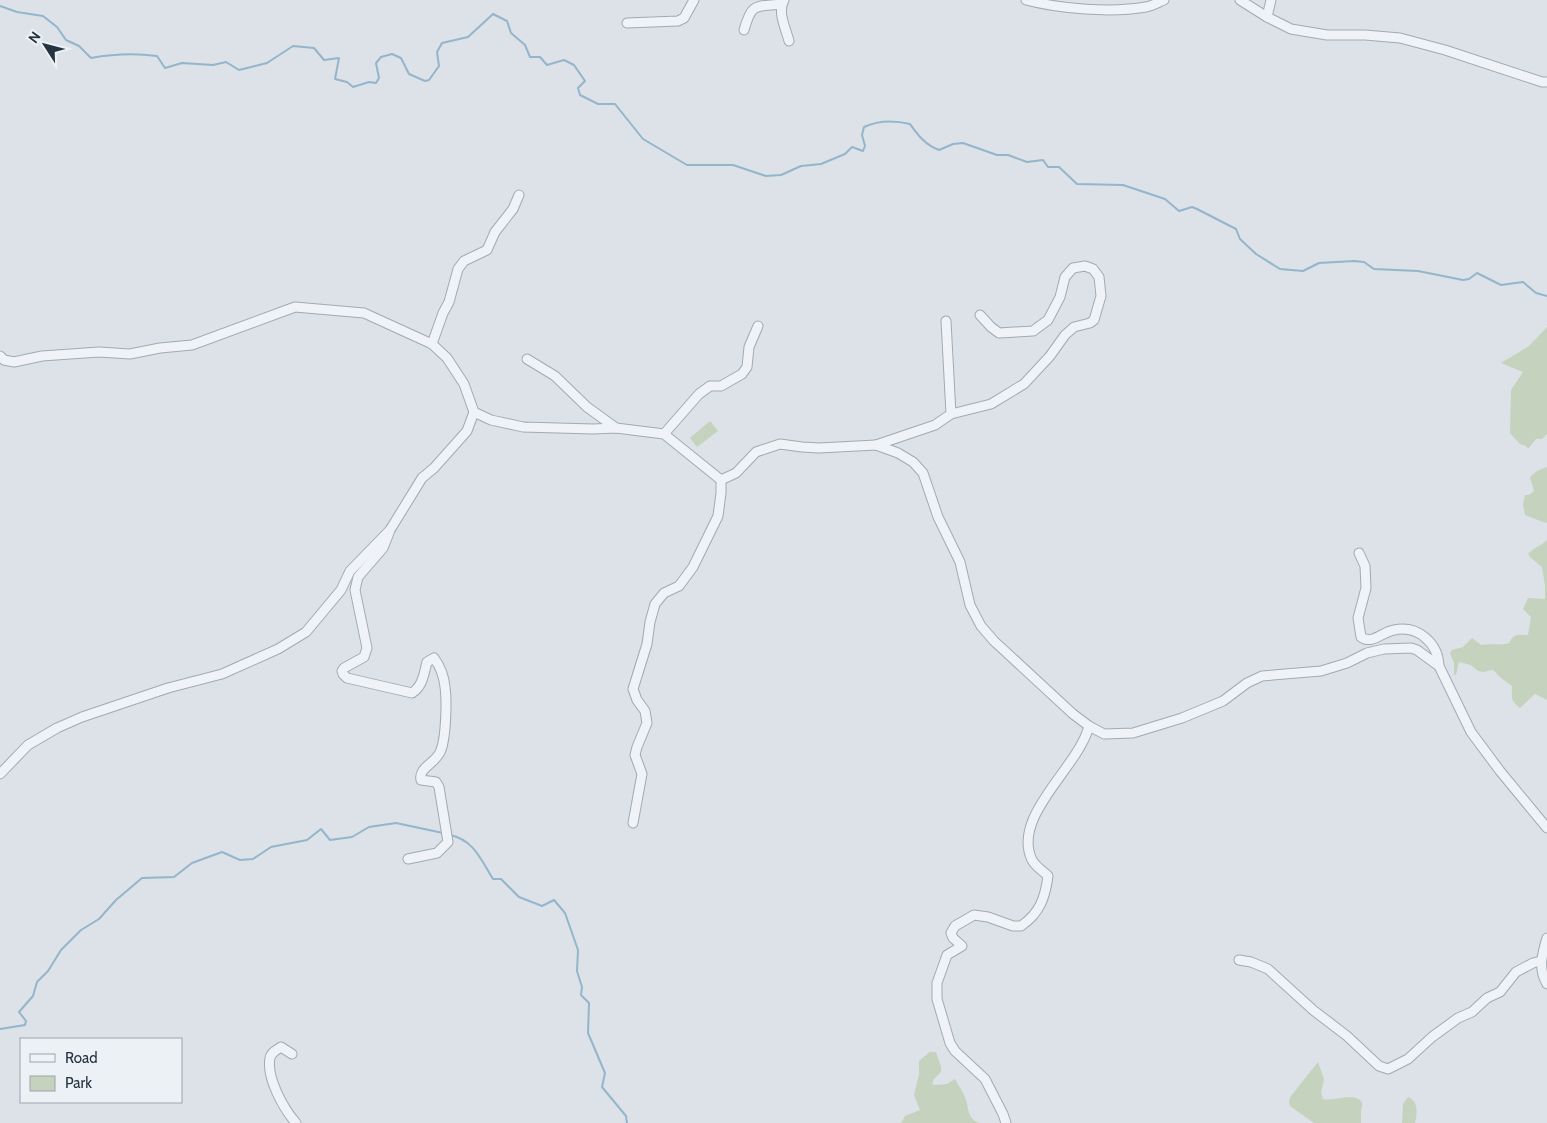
<svg xmlns="http://www.w3.org/2000/svg" width="1547" height="1123" viewBox="0 0 1547 1123" font-family="Cabin,sans-serif">
<rect width="100%" height="100%" fill="#dce2e8"/>
<g fill="#c5d2bd">
<polygon points="1547,327 1547,434 1542,439 1536,439 1528,449 1526,446 1520,444 1510,433 1511,390 1523,372 1501,363 1529,346"/>
<polygon points="710,421 718,431 697,447 690,438"/>
<polygon points="1547,467 1547,523 1543,522 1525,515 1523,504 1525,495 1529,495 1534,491 1530,477 1537,471"/>
<path d="M1547 540V700L1535 694 1520 708C1510 700 1512 698 1512 686L1501 678 1493 670 1483 672 1478 671 1471 665 1459 662 1456 675H1454V663L1450 653 1452 650 1463 647 1472 638 1481 645C1490 643 1500 646 1509 643 1514 633 1518 635 1528 635L1531 617 1523 609 1528 598 1545 599V586L1542 567 1531 558 1528 554C1533 548 1541 546 1547 540Z"/>
<path d="M930 1052H936L941 1067V1072L934 1079 932 1084 935 1085 947 1084 955 1079C958 1085 962 1090 965 1097 969 1108 967 1118 979 1123H901L905 1116 920 1110 914 1095 919 1075V1061Z"/>
<path d="M1318 1062 1324 1079 1321 1093 1323 1099C1332 1102 1357 1091 1362 1103 1363 1107 1360 1111 1361 1115 1361 1118 1361 1120 1361 1123H1314L1290 1106 1289 1101 1291 1096Z"/>
<path d="M1408 1097C1419 1102 1417 1113 1415 1123H1402L1403 1104Z"/>
</g>
<g fill="none" stroke-linecap="round" stroke-linejoin="round">
<g stroke="#94b5cb" stroke-width="2">
<path d="M0 6 17 12 43 16 57 27 66 40 79 46 91 58C113 54 135 53 157 56L165 68 182 63 213 65 226 62 239 70 267 63 293 46 314 48 324 60 339 58 335 79 347 82 353 87 369 82 376 83 379 78 376 63 381 57 392 54 401 58 409 74 425 81 429 80 439 66 437 52 442 43 468 37 493 14 507 21 511 33 525 45 530 57H540L547 65 564 60 574 65 585 81 578 88 580 95 598 104H615L643 139 687 165H733L766 176 781 175 801 166 821 164 845 154 852 147 863 151 865 146 862 135 864 127C879 120 893 120 910 124 918 135 925 145 939 150L953 144 963 143 997 155H1008L1027 162 1043 160 1048 167H1059L1077 184 1123 185 1165 199 1179 211 1192 207 1197 209 1236 229 1240 239 1256 254 1280 269 1303 271 1319 263 1354 261 1364 262 1374 269 1418 271 1463 280 1469 279 1477 273 1501 285 1523 282 1536 293 1547 296"/>
<path d="M450 835C474 840 481 860 493 879H501L519 897 542 906 554 900 565 913 578 950 577 971 582 987 581 995 589 1003 588 1033 605 1073 602 1087 626 1116 627 1123"/>
<polyline points="0,1029 25,1025 26,1021 19,1012 33,996 37,982 48,971 61,950 81,930 99,919 116,900 142,878 174,877 192,863 222,852 240,860 253,859 271,847 307,840 321,829 330,840 352,837 369,827 396,823 443,833"/>
</g>
<defs>
<g id="minor">
<path d="M784 0C777 12 786 29 789 41"/>
<path d="M1026 0C1060 9 1111 13 1146 7 1152 6 1159 2 1164 0"/>
<polyline points="1240,0 1267,17 1291,29 1327,35 1365,35 1400,38 1445,50 1542,82 1547,82"/>
<polyline points="1267,17 1271,0"/>
<polyline points="627,23 678,21 684,18 694,0"/>
<path d="M744 30C752 2 755 7 782 4"/>
<polyline points="432,344 443,313 449,302 458,269 464,261 487,250 495,232 513,209 519,195"/>
<polyline points="0,356 4,360 14,362 42,356 99,352 130,354 160,348 192,345 295,307 364,313 432,344 447,358 464,384 474,412 491,420 523,427 593,429 616,428 664,434 721,480 736,473 756,452 780,444 802,447 819,448 876,445 898,453 913,462 923,473 938,517 960,562 970,605 981,626 994,641 1073,714 1089,726 1104,734 1133,733 1182,718 1223,701 1247,683 1262,676 1321,671 1347,663 1367,653 1384,649 1411,648 1417,650 1439,666 1471,732 1500,771 1547,828"/>
<polyline points="527,359 555,376 587,407 616,428"/>
<polyline points="951,414 991,404 1024,384 1050,356 1065,335 1074,327 1090,323 1094,320 1101,296 1099,277 1093,269 1085,266 1073,268 1065,277 1060,297 1048,320 1033,331 999,333 991,327 980,315"/>
<polyline points="664,434 699,394 710,386 721,386 742,374 747,367 749,347 758,326"/>
<polyline points="876,445 935,425 951,414 946,321"/>
<path d="M389 533 383 548 358 577 355 590 367 648 364 657 344 668 342 671 343 674 347 678 412 693C423 686 424 673 427 662L434 658C440 666 444 677 445 687 447 701 446 737 441 750 437 763 418 767 421 780L436 782 439 787 448 842 437 853 408 859"/>
<path d="M1359 553 1365 566 1366 588 1358 618 1361 637C1372 645 1382 632 1394 630 1418 625 1438 643 1439 666"/>
<polyline points="0,774 28,745 57,728 82,717 168,688 222,674 278,649 306,632 341,590 350,571 390,530 422,478 434,468 467,431 474,412"/>
<polyline points="633,823 642,774 635,755 637,747 647,723 645,711 637,700 633,689 647,644 650,622 655,604 664,593 679,586 693,567 718,516 721,493 721,480"/>
<path d="M1547 938C1542 954 1538 969 1547 984"/>
<polyline points="1239,960 1251,962 1268,969 1313,1010 1347,1036 1379,1066 1388,1069 1408,1059 1432,1037 1458,1018 1472,1012 1487,998 1500,992 1516,972 1533,963 1541,961"/>
<path d="M292 1054 281 1047C276 1050 271 1053 270 1058 266 1078 284 1109 296 1123"/>
<path d="M1006 1123 1003 1114 985 1079 955 1051 950 1043 937 999V983L947 955 962 946 953 938 951 933 955 926 974 915 988 917 1013 926H1021C1040 913 1045 898 1048 876 1043 871 1036 867 1032 860 1011 816 1079 767 1089 726"/>
</g>
</defs>
<use href="#minor" stroke="#a1aab2" stroke-width="11"/>
<use href="#minor" stroke="#eff2f6" stroke-width="9"/>
</g>
<rect x="20" y="1038" width="162" height="65" fill="#ecf1f5" stroke="#9ca5ac"/>
<rect x="30" y="1054" width="25" height="8" fill="#eff2f6" stroke="#9ca5ac"/>
<text x="65" y="1063" font-size="15" fill="#25323f">Road</text>
<rect x="30" y="1076" width="25" height="15" fill="#c5d2bd" stroke="#9ca5ac"/>
<text x="65" y="1088" font-size="15" fill="#25323f">Park</text>
<g transform="translate(45 45) rotate(306)" stroke="#ecf1f5" stroke-width="4" paint-order="stroke">
<path d="M0-4L9 19L0 12L-9 19Z" fill="#25323f"/>
<text y="-8" font-size="14" font-weight="bold" text-anchor="middle" fill="#25323f">N</text>
</g>
</svg>
